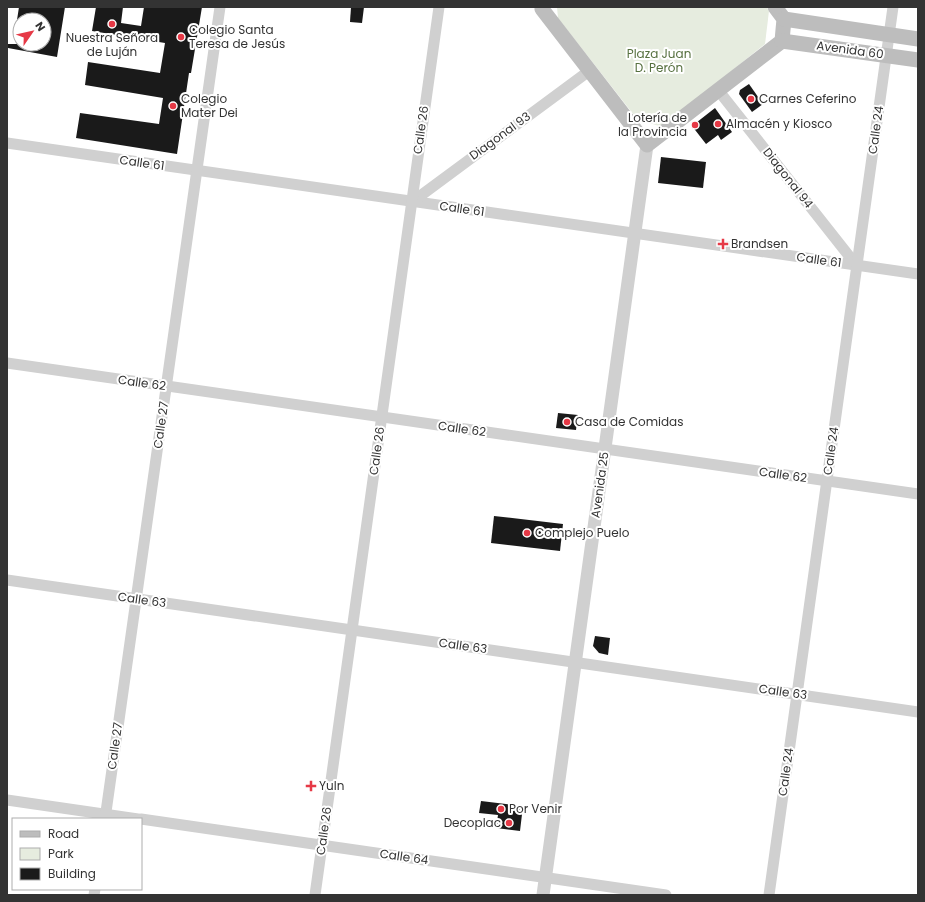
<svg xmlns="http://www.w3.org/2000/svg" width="925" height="902" viewBox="0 0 925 902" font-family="Poppins,sans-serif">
<rect width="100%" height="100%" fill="#fff"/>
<polygon fill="#e6ecdf" points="557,7 766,7 769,11 765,44 662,127 637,119 558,18"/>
<g fill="#1a1a1a">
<polygon points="19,7 65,7 57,57 8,48 8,44 44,44 44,20 17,20"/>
<polygon points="96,7 123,7 121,23 141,26 144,7 202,7 191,73 189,73 177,154 76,138 80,113 159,124 163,98 85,85 88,62 160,73 165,43 92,31"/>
<polygon points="351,7 364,7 362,23 350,22"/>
<polygon points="749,84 763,104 752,112 739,94 740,90"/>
<polygon points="715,108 732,132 721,140 718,135 706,144 692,126"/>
<polygon points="661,157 706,162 703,188 658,183"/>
<polygon points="558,413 578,415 576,430 556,428"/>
<polygon points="494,516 563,524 560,551 491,543"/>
<polygon points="595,636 610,638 608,655 599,653 593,646"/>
<polygon points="481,801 523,806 520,831 496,828 498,815 479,813"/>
</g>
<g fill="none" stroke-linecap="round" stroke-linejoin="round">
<g stroke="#d0d0d0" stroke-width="11">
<polyline points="718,90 857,266"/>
<polyline points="7,143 918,274"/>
<polyline points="412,202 589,71"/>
<polyline points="7,363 918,494"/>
<polyline points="7,580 918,712"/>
<polyline points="7,800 138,819"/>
<polyline points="105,819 220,7"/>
<polyline points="141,819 666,895"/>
<polyline points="94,895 95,889"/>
<polyline points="315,895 439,7"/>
<polyline points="769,895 893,7"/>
</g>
<polyline stroke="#d0d0d0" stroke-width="13" points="543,895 647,145"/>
<g stroke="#bdbdbd" stroke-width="15">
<polyline points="543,7 542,9 647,145 782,41 784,19 775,7"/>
<polyline points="784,19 918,39"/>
<polyline points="782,41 918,60"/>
</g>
</g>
<g fill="#e63946" stroke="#fff" stroke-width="1.5">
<circle cx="112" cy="24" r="4"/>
<circle cx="181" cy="37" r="4"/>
<circle cx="751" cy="99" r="4"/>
<circle cx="173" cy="106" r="4"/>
<circle cx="718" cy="124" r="4"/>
<circle cx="695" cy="125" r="4"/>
<path d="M721 238h4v4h4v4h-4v4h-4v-4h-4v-4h4z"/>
<circle cx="567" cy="422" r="4"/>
<circle cx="527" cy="533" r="4"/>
<path d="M309 780h4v4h4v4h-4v4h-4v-4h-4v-4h4z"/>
<circle cx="501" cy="809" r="4"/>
<circle cx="509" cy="823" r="4"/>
</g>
<g text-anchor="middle" stroke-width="4" stroke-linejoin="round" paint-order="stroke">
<g font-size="12" fill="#333" stroke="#fff" text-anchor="start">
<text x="189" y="34">Colegio Santa<tspan x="189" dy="14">Teresa de Jesús</tspan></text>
<text x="112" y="42" text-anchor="middle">Nuestra Señora<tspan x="112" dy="14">de Luján</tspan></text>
<text x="181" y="103">Colegio<tspan x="181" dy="14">Mater Dei</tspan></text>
<text x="759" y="103">Carnes Ceferino</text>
<text x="687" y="122" text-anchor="end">Lotería de<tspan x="687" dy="14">la Provincia</tspan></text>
<text x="726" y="128">Almacén y Kiosco</text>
<text x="731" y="248">Brandsen</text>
<text x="575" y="426">Casa de Comidas</text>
<text x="535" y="537">Complejo Puelo</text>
<text x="319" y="790">Yuln</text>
<text x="509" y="813">Por Venir</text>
<text x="501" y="827" text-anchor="end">Decoplac</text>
</g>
<g font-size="12" fill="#333" stroke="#fff">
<text transform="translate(850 50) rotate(8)" y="4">Avenida 60</text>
<text transform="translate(421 130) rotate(-82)" y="4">Calle 26</text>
<text transform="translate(876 130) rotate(-82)" y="4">Calle 24</text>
<text transform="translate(500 136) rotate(-36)" y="4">Diagonal 93</text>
<text transform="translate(142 163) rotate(8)" y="4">Calle 61</text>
<text transform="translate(788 178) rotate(52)" y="4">Diagonal 94</text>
<text transform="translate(462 209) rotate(8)" y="4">Calle 61</text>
<text transform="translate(819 260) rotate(8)" y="4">Calle 61</text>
<text transform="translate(142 383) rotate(8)" y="4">Calle 62</text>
<text transform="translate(161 425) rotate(-82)" y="4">Calle 27</text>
<text transform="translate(462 429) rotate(8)" y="4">Calle 62</text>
<text transform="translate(377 451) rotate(-82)" y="4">Calle 26</text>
<text transform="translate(831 451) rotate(-82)" y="4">Calle 24</text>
<text transform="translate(783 475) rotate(8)" y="4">Calle 62</text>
<text transform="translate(600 485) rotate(-82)" y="4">Avenida 25</text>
<text transform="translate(142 600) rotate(8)" y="4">Calle 63</text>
<text transform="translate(463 646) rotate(8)" y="4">Calle 63</text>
<text transform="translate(783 692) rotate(8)" y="4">Calle 63</text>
<text transform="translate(115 746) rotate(-82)" y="4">Calle 27</text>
<text transform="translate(786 772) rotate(-82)" y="4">Calle 24</text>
<text transform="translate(324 831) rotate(-82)" y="4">Calle 26</text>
<text transform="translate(404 857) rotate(8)" y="4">Calle 64</text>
</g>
<g font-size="12" fill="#56703f" stroke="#fff">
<text x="659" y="58">Plaza Juan<tspan x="659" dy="14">D. Perón</tspan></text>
</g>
</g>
<rect width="925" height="902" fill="none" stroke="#333333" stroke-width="16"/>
<rect x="12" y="818" width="130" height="72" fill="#ffffff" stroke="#adadad"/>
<rect x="20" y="831" width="20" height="6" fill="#bdbdbd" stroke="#adadad"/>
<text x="48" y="838" font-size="12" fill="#333333">Road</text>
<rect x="20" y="848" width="20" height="12" fill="#e6ecdf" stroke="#adadad"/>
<text x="48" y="858" font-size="12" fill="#333333">Park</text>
<rect x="20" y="868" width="20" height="12" fill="#1a1a1a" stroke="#adadad"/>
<text x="48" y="878" font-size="12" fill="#333333">Building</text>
<g transform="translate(32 32) rotate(56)"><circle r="19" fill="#ffffff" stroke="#adadad"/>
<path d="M0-3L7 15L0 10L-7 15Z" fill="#e63946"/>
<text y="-6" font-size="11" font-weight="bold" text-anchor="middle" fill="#333333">N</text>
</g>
</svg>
